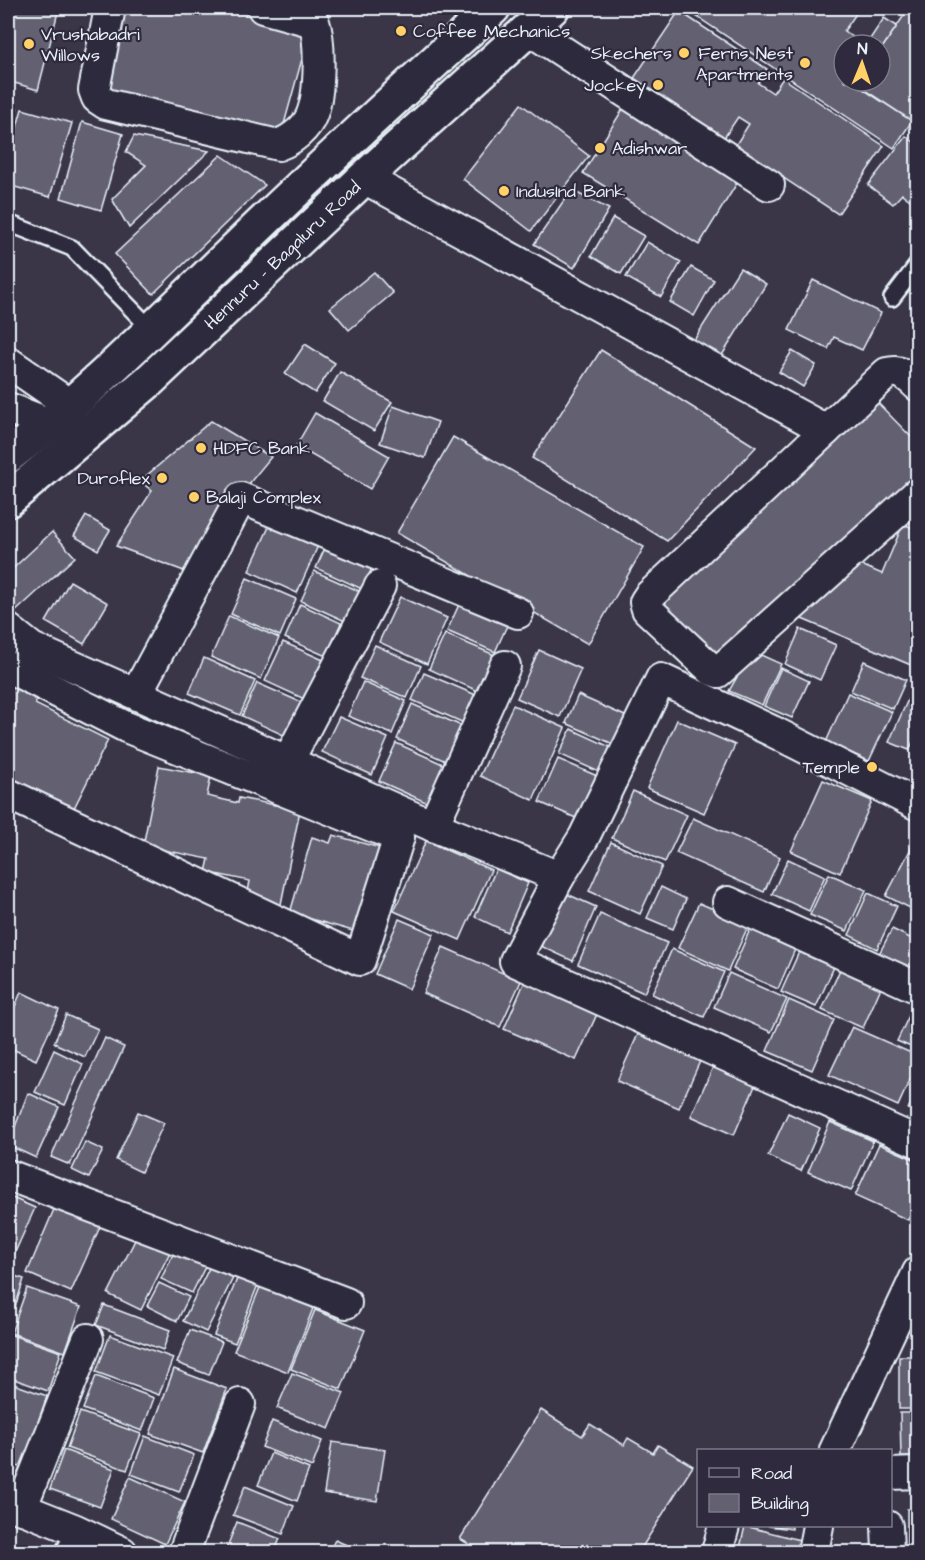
<svg xmlns="http://www.w3.org/2000/svg" width="925" height="1560" viewBox="0 0 925 1560" font-family="'Architects Daughter',sans-serif">
<rect width="100%" height="100%" fill="#3a3648"/>
<filter id="ink" filterUnits="userSpaceOnUse"><feTurbulence type="fractalNoise" baseFrequency=".0167" numOctaves="2"/><feDisplacementMap in="SourceGraphic" scale="12" xChannelSelector="R" yChannelSelector="G"/><feConvolveMatrix kernelMatrix="1 2 1 2 8 2 1 2 1" color-interpolation-filters="sRGB"/></filter>
<g filter="url(#ink)">
<g fill="#636171" stroke="#e8f1f8" stroke-width="1.5">
<polygon points="8,8 59,8 38,90 8,81"/>
<polygon points="124,8 227,8 310,30 281,135 103,88"/>
<polygon points="684,8 860,8 844,31 865,45 844,45 844,81 859,81 857,85 912,121 894,148"/>
<polygon points="909,8 918,8 918,113 912,121 857,85 859,81 880,81 880,51"/>
<polygon points="679,11 767,69 758,83 773,93 783,78 884,146 838,214 735,146 749,124 738,117 724,138 634,78"/>
<polygon points="884,18 897,26 880,51 880,45 866,45"/>
<polygon points="521,104 589,156 531,231 463,179"/>
<polygon points="626,104 742,175 699,245 583,173"/>
<polygon points="8,105 17,108 8,136"/>
<polygon points="22,109 72,123 50,197 8,185 8,158"/>
<polygon points="82,122 123,134 101,210 61,198"/>
<polygon points="134,136 209,151 129,228 112,199 146,165 126,152"/>
<polygon points="906,136 918,145 918,206 902,194 893,204 868,185"/>
<polygon points="221,155 265,185 153,294 115,254"/>
<polygon points="571,190 609,209 574,268 534,244"/>
<polygon points="613,218 644,236 621,274 591,256"/>
<polygon points="647,242 681,262 661,297 626,277"/>
<polygon points="691,267 714,280 694,316 670,302"/>
<polygon points="740,268 766,284 721,357 694,340"/>
<polygon points="374,272 393,293 349,330 330,308"/>
<polygon points="813,280 881,313 862,350 834,337 828,349 789,330"/>
<polygon points="305,344 335,363 315,393 285,374"/>
<polygon points="601,350 756,447 667,541 532,458"/>
<polygon points="792,351 816,365 803,387 779,372"/>
<polygon points="340,372 392,402 374,431 323,401"/>
<polygon points="874,399 918,444 918,477 715,668 655,605"/>
<polygon points="393,406 438,422 425,458 380,443"/>
<polygon points="315,413 389,456 370,489 296,446"/>
<polygon points="211,421 271,457 234,502 195,575 116,546 152,491 140,481"/>
<polygon points="453,437 644,547 588,644 397,533"/>
<polygon points="86,516 110,530 98,550 74,536"/>
<polygon points="273,518 321,539 297,593 249,571"/>
<polygon points="903,524 918,530 918,668 802,619 816,587 850,560 882,574"/>
<polygon points="52,532 75,557 13,614 8,608 8,573"/>
<polygon points="328,541 375,562 362,589 316,568"/>
<polygon points="314,571 368,595 354,625 301,601"/>
<polygon points="247,578 296,599 280,636 231,614"/>
<polygon points="70,581 108,603 84,644 46,622"/>
<polygon points="400,597 447,618 427,664 379,642"/>
<polygon points="462,598 510,619 495,652 447,631"/>
<polygon points="300,604 341,623 326,656 285,638"/>
<polygon points="229,616 279,638 261,679 211,657"/>
<polygon points="800,629 836,645 820,680 785,664"/>
<polygon points="445,634 497,656 480,692 429,669"/>
<polygon points="283,642 330,663 313,703 265,681"/>
<polygon points="375,645 421,666 407,698 360,678"/>
<polygon points="539,650 581,669 560,717 517,698"/>
<polygon points="752,651 781,664 762,705 729,691"/>
<polygon points="204,658 255,681 240,715 189,693"/>
<polygon points="864,661 906,680 893,709 851,691"/>
<polygon points="781,668 809,681 792,718 764,706"/>
<polygon points="424,673 476,695 464,723 412,700"/>
<polygon points="917,679 918,732 909,750 889,742"/>
<polygon points="8,680 39,696 35,704 108,740 72,812 8,780"/>
<polygon points="363,682 406,701 392,734 348,716"/>
<polygon points="257,683 305,704 290,738 242,716"/>
<polygon points="848,693 892,712 869,761 826,742"/>
<polygon points="578,695 625,716 613,744 566,723"/>
<polygon points="412,704 466,728 450,763 397,739"/>
<polygon points="513,705 565,728 533,800 480,776"/>
<polygon points="339,717 388,738 372,775 322,752"/>
<polygon points="677,720 735,745 704,813 647,788"/>
<polygon points="571,729 619,751 608,776 559,754"/>
<polygon points="396,743 447,766 430,804 379,781"/>
<polygon points="558,759 604,779 585,822 539,802"/>
<polygon points="159,766 211,776 207,796 238,803 239,798 300,810 280,909 246,902 250,881 206,872 209,859 143,846"/>
<polygon points="823,780 872,801 840,873 791,851"/>
<polygon points="633,791 687,815 665,862 612,838"/>
<polygon points="693,818 780,857 764,892 676,853"/>
<polygon points="333,835 384,849 360,933 290,913 312,837 330,843"/>
<polygon points="918,835 918,912 886,896"/>
<polygon points="426,841 491,870 460,940 394,911"/>
<polygon points="611,842 662,866 640,914 589,891"/>
<polygon points="788,859 825,876 809,911 772,894"/>
<polygon points="496,869 528,883 507,932 475,917"/>
<polygon points="829,874 866,890 847,931 810,915"/>
<polygon points="661,887 686,899 673,929 647,918"/>
<polygon points="558,890 596,907 573,961 534,943"/>
<polygon points="868,893 897,906 877,949 849,935"/>
<polygon points="699,903 749,924 728,971 678,948"/>
<polygon points="600,914 667,943 644,993 578,964"/>
<polygon points="399,919 434,934 409,989 375,974"/>
<polygon points="751,927 796,947 778,989 733,969"/>
<polygon points="892,929 918,942 916,973 879,954"/>
<polygon points="443,947 521,981 500,1027 423,993"/>
<polygon points="672,949 724,972 704,1017 652,994"/>
<polygon points="799,952 834,967 816,1007 781,992"/>
<polygon points="842,965 883,983 863,1028 822,1010"/>
<polygon points="729,973 787,999 771,1032 714,1007"/>
<polygon points="525,981 597,1014 576,1060 504,1029"/>
<polygon points="21,992 59,1010 36,1060 8,1047 8,1023"/>
<polygon points="789,1000 834,1020 812,1070 767,1051"/>
<polygon points="914,1005 918,1006 918,1050 897,1041"/>
<polygon points="66,1015 98,1029 85,1057 54,1043"/>
<polygon points="852,1027 918,1056 918,1062 898,1106 829,1075"/>
<polygon points="639,1032 701,1059 679,1108 617,1081"/>
<polygon points="105,1038 124,1047 70,1165 51,1157"/>
<polygon points="54,1050 83,1064 65,1105 35,1092"/>
<polygon points="713,1067 755,1086 734,1135 691,1116"/>
<polygon points="918,1089 918,1113 908,1109"/>
<polygon points="28,1093 59,1107 36,1158 8,1145"/>
<polygon points="138,1112 164,1123 141,1172 116,1160"/>
<polygon points="788,1113 820,1128 801,1171 768,1156"/>
<polygon points="830,1122 873,1141 851,1191 808,1172"/>
<polygon points="85,1142 103,1150 89,1178 72,1170"/>
<polygon points="879,1144 918,1161 918,1199 908,1220 855,1196"/>
<polygon points="8,1196 35,1208 12,1259 8,1257"/>
<polygon points="55,1207 100,1227 71,1292 27,1273"/>
<polygon points="137,1236 170,1252 141,1310 108,1294"/>
<polygon points="177,1246 208,1261 192,1293 161,1279"/>
<polygon points="213,1260 236,1272 206,1332 183,1321"/>
<polygon points="8,1274 24,1279 15,1307 8,1304"/>
<polygon points="239,1274 259,1282 235,1343 214,1335"/>
<polygon points="159,1283 189,1297 177,1321 147,1306"/>
<polygon points="261,1285 314,1306 288,1372 234,1351"/>
<polygon points="27,1288 81,1307 65,1352 11,1333"/>
<polygon points="104,1305 170,1330 163,1350 96,1325"/>
<polygon points="315,1310 365,1330 341,1389 291,1369"/>
<polygon points="190,1330 222,1342 209,1375 177,1363"/>
<polygon points="9,1334 61,1352 48,1391 8,1377"/>
<polygon points="110,1335 173,1358 159,1395 96,1372"/>
<rect x="899" y="1356" width="19" height="53"/>
<polygon points="174,1369 227,1389 203,1453 150,1434"/>
<polygon points="292,1373 344,1393 329,1429 277,1408"/>
<polygon points="96,1376 154,1398 142,1431 83,1409"/>
<polygon points="8,1382 47,1396 22,1468 8,1463"/>
<polygon points="541,1410 582,1436 590,1424 624,1445 628,1438 653,1453 658,1445 693,1466 639,1552 482,1552 460,1539"/>
<polygon points="80,1412 141,1434 127,1470 67,1448"/>
<polygon points="900,1413 918,1413 918,1457 901,1457"/>
<polygon points="272,1421 322,1441 312,1467 262,1447"/>
<polygon points="145,1436 194,1455 179,1492 131,1474"/>
<polygon points="332,1442 385,1450 377,1501 324,1493"/>
<polygon points="64,1450 114,1469 100,1507 50,1489"/>
<polygon points="271,1453 309,1469 297,1501 258,1485"/>
<polygon points="130,1477 185,1502 165,1544 111,1519"/>
<polygon points="245,1486 294,1506 283,1534 233,1515"/>
<rect x="907" y="1509" width="11" height="43"/>
<polygon points="237,1522 280,1539 274,1552 225,1552"/>
<polygon points="745,1526 808,1542 805,1552 739,1552"/>
<polygon points="768,1526 792,1526 792,1529"/>
<polygon points="335,1540 363,1552 329,1552"/>
</g>
<g fill="none" stroke-linecap="round" stroke-linejoin="round">
<defs>
<g id="service">
<polyline points="8,223 72,248 152,330"/>
<polyline points="892,298 918,264"/>
<polyline points="63,1552 76,1530"/>
</g>
<g id="minor">
<path d="M110 8 94 90 97 98 106 104 278 145C292 140 307 128 312 114 320 93 321 42 314 22L263 8"/>
<polyline points="528,29 769,185"/>
<polyline points="364,178 826,430"/>
<polyline points="8,362 70,405"/>
<path d="M918 386C907 376 902 369 887 373L649 596 645 602 647 609 712 670 718 672 918 493"/>
<polyline points="8,408 50,424"/>
<polyline points="8,629 32,648 433,826 559,877 584,837 661,679 772,731 918,805"/>
<polyline points="8,667 126,727 399,837 360,960 8,794"/>
<polyline points="136,694 241,498 518,613"/>
<polyline points="288,761 380,586"/>
<polyline points="433,826 505,666"/>
<polyline points="559,877 515,961 918,1142"/>
<polyline points="728,902 918,988"/>
<polyline points="8,1175 346,1303"/>
<polyline points="835,1450 918,1272"/>
<polyline points="890,1474 918,1473"/>
<polyline points="8,1503 76,1530 122,1552"/>
<polyline points="21,1509 88,1339"/>
<polyline points="887,1526 888,1552"/>
<polyline points="184,1552 240,1404"/>
<polyline points="717,1552 724,1526"/>
<polyline points="813,1552 818,1526"/>
</g>
<g id="primary">
<path d="M8 456C87 396 155 326 227 257 314 172 404 90 493 8"/>
<path id="s1" d="M8 500 150 380 364 178 552 8"/>
</g>
</defs>
<use href="#service" stroke="#e8f1f8" stroke-width="20"/>
<use href="#minor" stroke="#e8f1f8" stroke-width="34"/>
<use href="#primary" stroke="#e8f1f8" stroke-width="38"/>
<use href="#service" stroke="#2f2a3d" stroke-width="15"/>
<use href="#minor" stroke="#2f2a3d" stroke-width="30"/>
<use href="#primary" stroke="#2f2a3d" stroke-width="33"/>
</g>
</g>
<g fill="#ffd166" stroke="#2f2a3d" stroke-width="2">
<circle cx="401" cy="31" r="6"/>
<circle cx="29" cy="44" r="6"/>
<circle cx="684" cy="53" r="6"/>
<circle cx="805" cy="63" r="6"/>
<circle cx="658" cy="85" r="6"/>
<circle cx="600" cy="148" r="6"/>
<circle cx="504" cy="191" r="6"/>
<circle cx="201" cy="448" r="6"/>
<circle cx="162" cy="478" r="6"/>
<circle cx="194" cy="497" r="6"/>
<circle cx="872" cy="767" r="6"/>
</g>
<g text-anchor="middle" stroke-width="4.5" stroke-linejoin="round" paint-order="stroke">
<g font-size="18" fill="#e8f1f8" stroke="#2f2a3d" text-anchor="start">
<text x="413" y="37">Coffee Mechanics</text>
<text x="41" y="40">Vrushabadri<tspan x="41" dy="21">Willows</tspan></text>
<text x="672" y="59" text-anchor="end">Skechers</text>
<text x="793" y="59" text-anchor="end">Ferns Nest<tspan x="793" dy="21">Apartments</tspan></text>
<text x="646" y="91" text-anchor="end">Jockey</text>
<text x="612" y="154">Adishwar</text>
<text x="516" y="197">IndusInd Bank</text>
<text x="213" y="454">HDFC Bank</text>
<text x="150" y="484" text-anchor="end">Duroflex</text>
<text x="206" y="503">Balaji Complex</text>
<text x="860" y="773" text-anchor="end">Temple</text>
</g>
<g font-size="18" fill="#e8f1f8" stroke="#2f2a3d">
<text dy="6" stroke="none"><textPath href="#s1" startOffset="368">Hennuru - Bagaluru Road</textPath></text>
</g>
</g>
<rect width="925" height="1560" fill="none" stroke="#2f2a3d" stroke-width="30"/>
<rect x="15" y="15" width="895" height="1530" fill="none" stroke="#e8f1f8" stroke-width="2" filter="url(#ink)"/>
<rect x="697" y="1449" width="195" height="78" fill="#2f2a3d" stroke="#797a88" stroke-width="1.5"/>
<rect x="709" y="1468" width="30" height="9" fill="#2f2a3d" stroke="#797a88" stroke-width="1.5"/>
<text x="751" y="1479" font-size="18" fill="#e8f1f8">Road</text>
<rect x="709" y="1494" width="30" height="18" fill="#636171" stroke="#797a88" stroke-width="1.5"/>
<text x="751" y="1509" font-size="18" fill="#e8f1f8">Building</text>
<g transform="translate(862 63) rotate(2)"><circle r="28" fill="#2f2a3d" stroke="#797a88" stroke-width="1.5"/>
<path d="M0-4.5L10 22L0 15L-10 22Z" fill="#ffd166"/>
<text y="-9" font-size="16" font-weight="bold" text-anchor="middle" fill="#e8f1f8">N</text>
</g>
</svg>
